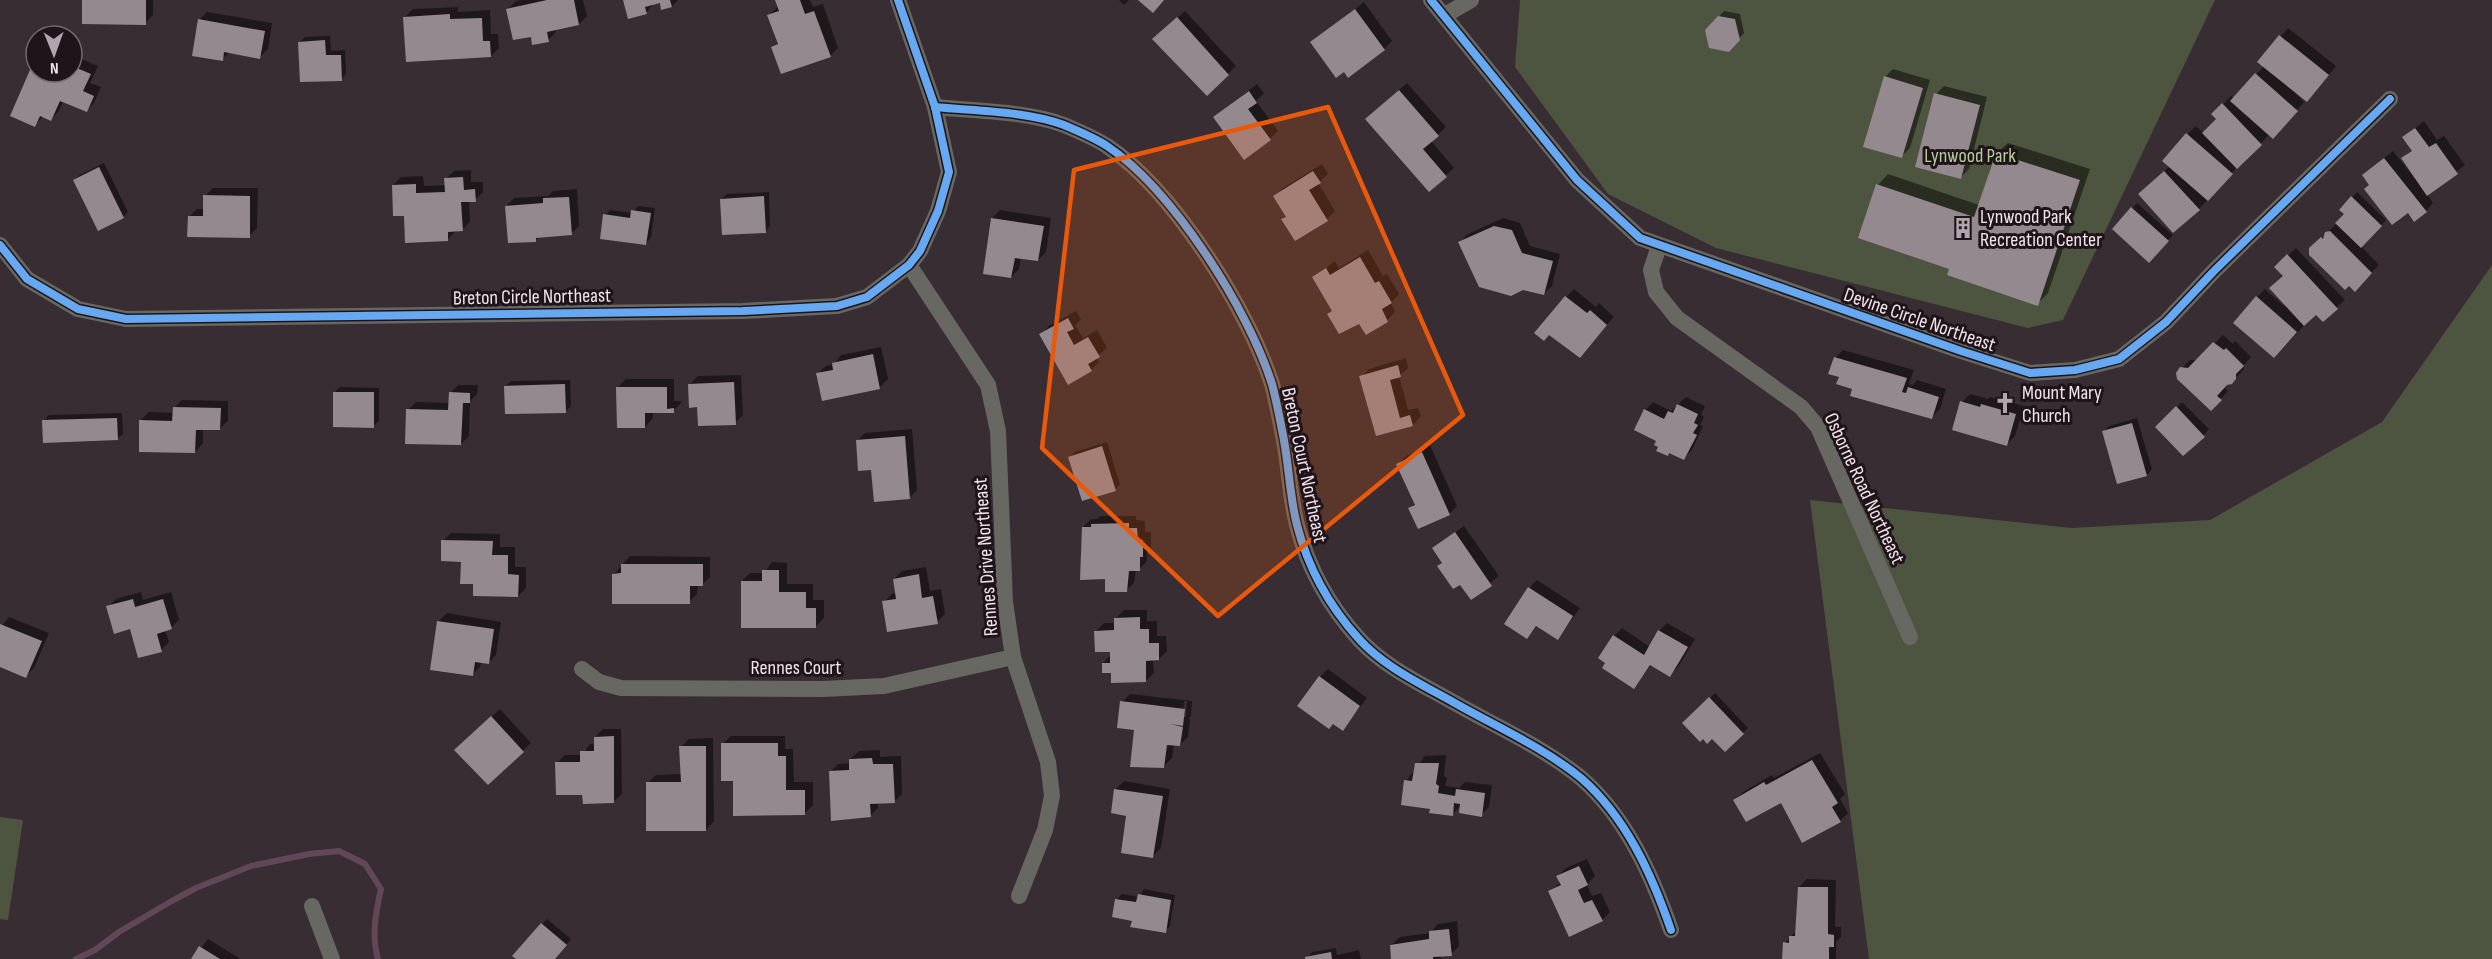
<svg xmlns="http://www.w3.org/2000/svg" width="2492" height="959" viewBox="0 0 2492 959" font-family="'Sofia Sans Condensed',sans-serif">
<rect width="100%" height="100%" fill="#392d34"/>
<g fill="#4d543f">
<polygon points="1520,0 2215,0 2063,320 2028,328 1716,248 1608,194 1515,67"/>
<polygon points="2492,265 2492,959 1869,959 1810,500 2072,528 2210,520 2382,422"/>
<polygon points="0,817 23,820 8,920 0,919"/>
</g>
<g fill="#0007" fill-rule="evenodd">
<polygon points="84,0 153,0 153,15 145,23"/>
<polygon points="523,0 583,0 587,16 579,24 555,29 556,32 548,40 532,35 508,9 516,1"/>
<polygon points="625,0 678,0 672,6 661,1 654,3 646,13"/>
<polygon points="776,0 810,0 813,7 823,4 838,48 830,56 773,47 779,42 769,15 779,6"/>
<polygon points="1119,0 1129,0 1124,5"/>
<polygon points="1364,2 1392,41 1384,49 1312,43"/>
<polygon points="458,7 458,12 490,10 491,34 498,34 499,48 491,56 405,17 413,9"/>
<polygon points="1185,11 1236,66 1207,94 1162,31"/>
<polygon points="1724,11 1740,14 1744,33 1728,50 1706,31"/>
<polygon points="207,12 272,23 268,49 260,57 230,52 222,59 199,20"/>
<polygon points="2288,28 2336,66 2315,92 2307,100 2298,93 2296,94 2304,102 2281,129 2270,134 2240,164 2199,209 2148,186 2170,166 2164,160 2195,126 2204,133 2218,119 2213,114 2231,96 2234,99 2264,66 2259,62"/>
<polygon points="330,36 331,51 345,50 346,74 341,79 300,42 305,37"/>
<polygon points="72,55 98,66 90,83 101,87 94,103 86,111 63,101 59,111 51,119 43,116 35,125 36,60 36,72 72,72"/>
<polygon points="1893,69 1930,80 1910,148 1902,156 1885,77"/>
<polygon points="1407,83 1446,127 1431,141 1454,168 1429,190 1375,111"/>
<polygon points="1257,84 1264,93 1256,101 1278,131 1270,139 1215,117"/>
<polygon points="1944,86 1987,97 1969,169 1961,177 1936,94"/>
<polygon points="2424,121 2437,140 2444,136 2465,165 2427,194 2433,203 2426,211 2408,211 2371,184 2372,168 2393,151 2415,179 2417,178 2403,159 2413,150 2404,137"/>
<polygon points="2008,143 2090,169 2048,293 2037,304 1950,268 1878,185 1888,174 1979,205 1997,153"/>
<polygon points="104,163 128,212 123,217 74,180 80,175"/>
<polygon points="1322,164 1328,174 1318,183 1335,211 1327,219 1295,239 1283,219 1287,215 1275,196 1283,188"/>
<polygon points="471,170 471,182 483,182 483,192 475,200 469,201 470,222 462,230 456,231 448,239 405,214 393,185 401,177 423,176 424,186 446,185 446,179 454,171"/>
<polygon points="213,188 258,188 257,228 249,236 189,217 197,209 205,209 205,196"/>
<polygon points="577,189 579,226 571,234 540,236 536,240 506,206 514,198 548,196 553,191"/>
<polygon points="769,192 770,226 765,232 722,199 727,194"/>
<polygon points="2357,192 2386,220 2361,246 2379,265 2355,289 2311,249 2346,214 2341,210"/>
<polygon points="2137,203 2173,235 2149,260 2114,229"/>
<polygon points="638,206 655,208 651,238 646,243 605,215 610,210 632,213"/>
<polygon points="1000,210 1051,218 1046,252 1038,260 1021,257 1019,269 1011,277 992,218"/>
<polygon points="1503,218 1520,223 1530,246 1560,254 1552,286 1543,294 1460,242 1468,234"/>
<polygon points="2296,248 2345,300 2323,320 2316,313 2282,349 2257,297 2265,289 2284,306 2285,304 2284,259"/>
<polygon points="1368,250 1383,276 1387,274 1399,294 1391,303 1395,312 1387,320 1366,333 1359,322 1333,310 1314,277 1335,261 1339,268"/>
<polygon points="1574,289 1596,307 1599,303 1614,317 1587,348 1566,297"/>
<polygon points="1076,311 1081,320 1075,325 1083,338 1097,330 1107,348 1096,357 1099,362 1091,370 1041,334 1049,326"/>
<polygon points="2223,335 2233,344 2235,341 2251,357 2244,365 2244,369 2240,374 2224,387 2228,391 2219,401 2182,368 2190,360 2198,360"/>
<polygon points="881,347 888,379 880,387 817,374 826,366 834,364 841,355"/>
<polygon points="1843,350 1914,370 1909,384 1913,385 1917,380 1946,389 1940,409 1932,417 1841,376 1835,358"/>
<polygon points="1406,358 1408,368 1399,376 1408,410 1418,408 1421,416 1413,425 1377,435 1361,377 1369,369"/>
<polygon points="741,375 743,415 735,423 690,384 698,376"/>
<polygon points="626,379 674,379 674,401 681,401 681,403 673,411 653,411 653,418 645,427 618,387"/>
<polygon points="570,380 571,406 566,411 506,386 511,381"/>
<polygon points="458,385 478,385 477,394 470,401 469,436 461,444 408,410 416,402 450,403 450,393"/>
<polygon points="340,387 379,388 379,421 373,426 334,393"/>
<polygon points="1970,394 1988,399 1990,397 2024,406 2015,436 2007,444 1962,402"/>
<polygon points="1686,397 1705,406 1701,415 1704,417 1700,425 1703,426 1692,450 1684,458 1658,440 1645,410 1653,402 1671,411"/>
<polygon points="182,400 228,401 228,421 219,429 203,428 203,443 195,452 141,420 149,412 174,413 174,408"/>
<polygon points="2182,402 2209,429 2198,442 2157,427"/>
<polygon points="122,413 123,434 117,439 44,420 49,415"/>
<polygon points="2137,418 2152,469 2147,475 2118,483 2104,431 2109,426"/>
<polygon points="912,429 917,490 909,498 872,468 857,441 865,433"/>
<polygon points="1107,442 1120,484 1115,490 1070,457 1075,452"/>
<polygon points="1430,445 1457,506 1449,514 1410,508 1415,503 1398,464 1406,456"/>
<polygon points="1101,516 1136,516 1136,520 1145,521 1145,532 1151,532 1151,548 1147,552 1147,561 1139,569 1136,570 1134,583 1126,591 1106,578 1083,527 1091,519 1097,519"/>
<polygon points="1464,526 1499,576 1472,598 1434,548"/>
<polygon points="451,533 500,534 500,547 515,547 515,567 526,567 526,588 518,596 475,582 462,560 443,541"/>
<polygon points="630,556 710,557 710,577 702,585 698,585 697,594 689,602 614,574"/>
<polygon points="772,562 787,563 787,584 813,584 813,600 824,600 824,618 816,626 742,581 750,573 764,573"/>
<polygon points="926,567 930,591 941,589 945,614 937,622 884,602 892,594 897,593 894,579 902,571"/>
<polygon points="1537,580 1580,608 1558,638 1538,625 1527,637 1529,588"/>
<polygon points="141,592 143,600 171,592 179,620 171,628 165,630 169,642 161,650 108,607 116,599"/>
<polygon points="1124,610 1147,610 1147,621 1157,621 1157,636 1166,636 1167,651 1159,659 1153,659 1154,673 1146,681 1113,671 1103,663 1111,655 1111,651 1096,631 1104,623 1116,623 1116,618"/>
<polygon points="447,613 501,622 496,655 488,663 481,662 480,667 472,675 439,621"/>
<polygon points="9,617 49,633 34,668 26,676 0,666 0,628"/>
<polygon points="1667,623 1695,639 1678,667 1670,675 1652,664 1634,687 1614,636 1622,628 1650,647 1659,631"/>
<polygon points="1328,669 1367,698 1343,729 1320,677"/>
<polygon points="1715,693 1748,728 1725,750 1712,737 1684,723"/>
<path d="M1130 694 1192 701 1191 716 1188 719H1190L1188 737 1180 745 1174 744 1172 758 1164 766 1136 729 1122 702ZM1184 701H1187L1186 717H1183Z"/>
<polygon points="500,709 531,743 488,783 464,742"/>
<polygon points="603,729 621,729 622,794 613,802 584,793 557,763 565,755 582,755 590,744 595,744 595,737"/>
<polygon points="731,736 785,736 785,749 793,749 794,782 813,782 813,805 805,813 734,779 722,744"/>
<polygon points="713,738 714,821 706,830 648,783 656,775 682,774 681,747 689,739"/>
<polygon points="880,750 880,757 901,756 902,794 894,802 878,803 878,808 870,816 830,772 838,764 851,763 850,759 859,751"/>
<polygon points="1820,753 1845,794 1840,799 1848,813 1840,821 1781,801 1735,800 1743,792 1772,775 1774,778"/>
<polygon points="1446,755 1444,776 1447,778 1445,786 1459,788 1465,782 1492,785 1489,807 1481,815 1461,805 1452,815 1432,808 1406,781 1425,756"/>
<polygon points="1124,781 1170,789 1161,848 1153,856 1116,789"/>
<polygon points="1587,859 1595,876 1587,885 1592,896 1601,893 1610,912 1602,920 1550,892 1561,882 1558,876 1566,868"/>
<polygon points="1807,879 1836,880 1835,927 1841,927 1841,937 1836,942 1836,959 1783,959 1785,943 1796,931 1799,887"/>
<polygon points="1144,889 1175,895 1170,926 1165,931 1133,920 1117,899 1122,894 1139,897"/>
<polygon points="547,919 571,939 554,959 518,959 515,956"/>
<polygon points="1457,921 1459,946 1451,954 1441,955 1441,959 1393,959 1391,945 1400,937 1430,933 1438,924"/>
<polygon points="208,939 239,958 239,959 193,959"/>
<polygon points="1336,948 1337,955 1359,950 1361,959 1307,959 1312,952"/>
</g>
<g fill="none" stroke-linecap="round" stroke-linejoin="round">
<path stroke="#614757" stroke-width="6" d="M76 959 95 950 119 932 170 902 196 888 251 866 309 854 339 851 365 864 381 889C376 912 371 935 378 959"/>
</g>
<g fill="#958990">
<polygon points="82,0 146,0 146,25 82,24"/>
<polygon points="547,0 574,0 579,25 547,32 549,42 532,45 531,37 513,40 506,9"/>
<polygon points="623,0 670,0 672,7 661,10 660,3 645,7 647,14 628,19"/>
<polygon points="775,0 800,0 805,14 814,11 831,57 781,74 771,47 778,44 767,15 779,11"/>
<polygon points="1138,0 1164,0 1153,13"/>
<polygon points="1355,9 1385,50 1348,78 1344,72 1336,78 1310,42"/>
<polygon points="450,14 450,19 482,18 483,41 490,41 491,57 406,62 403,17"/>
<polygon points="1718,16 1735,19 1740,40 1729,52 1709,48 1705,30"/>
<polygon points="1177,17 1229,75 1207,96 1152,39"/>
<polygon points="198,19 265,31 260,59 224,52 223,61 192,56"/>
<polygon points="2279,35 2329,75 2307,102 2257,62"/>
<polygon points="325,40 326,55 341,55 342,81 300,82 298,42"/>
<polygon points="36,56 36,72 72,72 72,66 91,74 83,91 94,96 87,112 60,101 51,121 40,116 35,127 10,116"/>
<polygon points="2255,73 2298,111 2273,139 2230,101"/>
<polygon points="1884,76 1923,88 1902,158 1863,147"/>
<polygon points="1399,90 1439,136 1423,149 1447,177 1429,192 1365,119"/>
<polygon points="1249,91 1257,103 1248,109 1271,140 1244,160 1213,117"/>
<polygon points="1934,93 1980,105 1961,179 1915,167"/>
<polygon points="2222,103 2262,145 2237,169 2202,133 2216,119 2211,114"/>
<polygon points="2415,128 2429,147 2436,143 2458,174 2427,196 2401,158 2412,151 2402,137"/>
<polygon points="2186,133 2233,174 2208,201 2162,161"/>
<polygon points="1996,153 2080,180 2038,306 1947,275 1949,269 1858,238 1876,184 1974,217"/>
<polygon points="2384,158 2427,212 2414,222 2408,213 2392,225 2364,189 2369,185 2362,175"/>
<polygon points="99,167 124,218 98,231 73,180"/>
<polygon points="1313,171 1321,183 1309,190 1328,221 1295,241 1281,219 1286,217 1273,196"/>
<polygon points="2164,171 2200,210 2173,233 2138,194"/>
<polygon points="463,177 464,190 475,189 476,202 461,202 463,231 448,232 448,241 405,243 404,216 393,216 392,185 416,184 416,193 445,192 444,178"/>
<polygon points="203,195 250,196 250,238 187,237 188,216 203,216"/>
<polygon points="764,196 766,233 722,235 720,199"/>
<polygon points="2351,196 2382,226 2361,248 2335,223 2344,214 2339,210"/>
<polygon points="569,197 572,235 536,238 536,242 508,243 505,206 543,203 543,198"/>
<polygon points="2131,207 2169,241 2149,263 2112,229"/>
<polygon points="631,210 651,213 646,245 600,239 603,214 630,218"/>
<polygon points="991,218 1044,226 1038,261 1015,258 1011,278 983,274"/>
<polygon points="1494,226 1512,230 1522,253 1553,261 1544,295 1523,290 1511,296 1479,287 1458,242"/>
<polygon points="2330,231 2372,273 2355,292 2349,286 2345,290 2309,255 2309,248 2321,237 2323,239 2325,232"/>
<polygon points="2287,254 2338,309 2323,322 2316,315 2304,326 2269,288 2283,276 2274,267"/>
<polygon points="1360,257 1375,283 1379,281 1392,303 1382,309 1388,322 1366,335 1359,324 1339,334 1327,314 1332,311 1312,277 1326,268 1330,275"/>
<polygon points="1565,296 1587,313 1590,310 1607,325 1580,358 1549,335 1544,341 1534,333"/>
<polygon points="2256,296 2297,332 2274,358 2233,323"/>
<polygon points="1068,318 1074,329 1067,332 1074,345 1088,337 1100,357 1088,364 1092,371 1068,385 1039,334"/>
<polygon points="2213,342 2224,350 2226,348 2244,366 2236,374 2236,379 2232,384 2227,385 2217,396 2222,400 2211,411 2177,379 2176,373 2180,367 2188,368"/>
<polygon points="873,354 880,389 822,401 816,373 833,370 832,363"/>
<polygon points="1834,357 1907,378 1902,392 1906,393 1908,387 1939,397 1932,419 1850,396 1852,389 1836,384 1839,377 1828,374"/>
<polygon points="1398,365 1401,377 1390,380 1400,418 1410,415 1413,426 1376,436 1359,376"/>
<polygon points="734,382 736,425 698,426 697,407 689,408 688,384"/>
<polygon points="565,384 566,413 505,414 504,386"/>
<polygon points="616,387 667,387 667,409 674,408 674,413 645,413 645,428 617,428"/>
<polygon points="333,392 374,392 374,428 333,427"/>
<polygon points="449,392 470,393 470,403 463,403 461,445 405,444 406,409 448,410"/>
<polygon points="1960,401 1980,407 1981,404 2016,414 2007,446 1952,430"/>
<polygon points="1677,404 1698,414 1694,423 1698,425 1693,433 1697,435 1684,460 1669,453 1668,456 1656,451 1658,447 1654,445 1656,441 1634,430 1644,409 1664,419 1668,411 1673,413"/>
<polygon points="2176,406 2205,437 2183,456 2155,427"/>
<polygon points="173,407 221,408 220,430 196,430 195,453 139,452 139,420 172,421"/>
<polygon points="117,418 118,440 43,443 42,420"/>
<polygon points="2132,423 2147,476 2117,484 2102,431"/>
<polygon points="905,436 910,499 874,502 871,470 858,471 856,440"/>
<polygon points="1102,446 1116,491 1082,501 1068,457"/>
<polygon points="1422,452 1450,515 1418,529 1408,508 1415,505 1396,464"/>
<polygon points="1129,523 1129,528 1137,528 1138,539 1143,540 1143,557 1140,557 1140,571 1129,571 1127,592 1105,592 1105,579 1080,580 1082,527 1091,527 1091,524"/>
<polygon points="1455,532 1492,586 1471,600 1460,585 1453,589 1437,566 1442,563 1432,548"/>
<polygon points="441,540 493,541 492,555 508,555 508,574 519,575 518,597 473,596 473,584 460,584 461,562 441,561"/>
<polygon points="621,564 703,564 703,586 690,586 690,604 612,604 612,574 621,573"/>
<polygon points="762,570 779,570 779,592 806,592 806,608 816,608 816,628 741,628 741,581 762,581"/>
<polygon points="919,574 922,598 933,596 938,624 887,632 882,601 896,599 893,579"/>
<polygon points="1528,587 1573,616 1558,640 1536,626 1527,639 1504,624"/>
<polygon points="133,599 135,607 163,599 172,629 157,634 162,652 138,658 130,629 114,634 106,606"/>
<polygon points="1140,617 1140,629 1149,629 1149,643 1159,643 1159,660 1146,661 1146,682 1111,683 1111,673 1102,673 1102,663 1110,663 1110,652 1095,652 1094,631 1114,630 1114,618"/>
<polygon points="437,621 494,629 489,664 475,662 473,676 430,670"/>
<polygon points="0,624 42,641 26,678 0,667"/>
<polygon points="1658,630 1688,647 1670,677 1650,665 1634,689 1602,668 1605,663 1598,658 1613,635 1644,655"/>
<polygon points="1319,676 1360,706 1343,731 1333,724 1329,729 1297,706"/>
<polygon points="1709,697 1744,734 1725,752 1712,739 1707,744 1703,739 1700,742 1682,723"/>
<polygon points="1120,701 1185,709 1183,726 1170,724 1183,727 1180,746 1167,745 1164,768 1130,767 1134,730 1117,728"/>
<polygon points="491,716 524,752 488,785 454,750"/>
<polygon points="614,736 614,803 583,804 582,795 556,795 555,762 580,762 580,751 594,751 594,737"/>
<polygon points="721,743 778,743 778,756 786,756 786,790 805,790 805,815 733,816 733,781 721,781"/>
<polygon points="679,746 706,746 706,831 646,831 646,782 681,782"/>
<polygon points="872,758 873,764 893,764 895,803 870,804 871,817 831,821 829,771 849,770 849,759"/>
<polygon points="1812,760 1838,803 1832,807 1841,822 1802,843 1781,803 1746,822 1733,800 1764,782 1766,785"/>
<polygon points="1415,763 1439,763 1436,784 1439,786 1438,793 1455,796 1456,789 1485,793 1482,817 1459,813 1460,804 1454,803 1453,816 1429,813 1430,809 1401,805 1404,780 1412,781"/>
<polygon points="1114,789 1163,796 1153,858 1121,853 1126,816 1111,813"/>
<polygon points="1579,866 1588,885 1578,890 1584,903 1592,900 1603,921 1569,937 1548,891 1561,885 1556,876"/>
<polygon points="1798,887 1828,887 1828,934 1834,935 1834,947 1829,947 1829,959 1782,959 1783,942 1789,943 1789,936 1795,936"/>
<polygon points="1138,894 1171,900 1166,933 1130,927 1132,921 1112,917 1115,899 1136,902"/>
<polygon points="541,923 567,945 555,959 516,959 512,956"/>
<polygon points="1449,929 1452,956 1433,957 1433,959 1391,959 1390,945 1429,939 1429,931"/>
<polygon points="199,946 220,959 191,959"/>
<polygon points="1331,952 1332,959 1305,959 1305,957"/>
</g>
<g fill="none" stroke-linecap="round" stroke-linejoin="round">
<g stroke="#676861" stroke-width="16">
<polyline points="1431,0 1577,180 1640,238 1961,351 2030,373 2075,370 2119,359 2166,322 2214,271 2390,99"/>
<polyline points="1445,15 1471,0"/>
<path d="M935 107C974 111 1027 111 1064 125 1078 131 1095 138 1107 146 1173 190 1248 309 1272 384 1276 399 1279 415 1282 430 1289 461 1289 494 1297 525 1308 568 1329 606 1359 639 1383 666 1421 684 1453 702 1495 726 1543 747 1581 778 1626 817 1652 875 1671 930"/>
<polyline points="0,245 27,279 78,309 126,319 743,311 837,306 867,297 909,265 920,251 938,211 949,172 935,107 898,0"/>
<polyline points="1659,246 1651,270 1656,292 1677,318 1801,407 1818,427 1910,637"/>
<polyline points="909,265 988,385 998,431 1005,602 1013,657 1048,762 1052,796 1045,830 1019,896"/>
<polyline points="582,669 599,682 621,688 823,689 884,686 1013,657"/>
<polyline points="312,906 332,959"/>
</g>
<defs>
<g id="cycleway">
<polyline points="1431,0 1577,180 1640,238 1961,351 2030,373 2075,370 2119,359 2166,322 2214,271 2390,99"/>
<path d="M935 107C974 111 1027 111 1064 125 1078 131 1095 138 1107 146 1173 190 1248 309 1272 384 1276 399 1279 415 1282 430 1289 461 1289 494 1297 525 1308 568 1329 606 1359 639 1383 666 1421 684 1453 702 1495 726 1543 747 1581 778 1626 817 1652 875 1671 930"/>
<polyline points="0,245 27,279 78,309 126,319 743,311 837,306 867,297 909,265 920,251 938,211 949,172 935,107 898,0"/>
</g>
</defs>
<use href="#cycleway" stroke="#1f141a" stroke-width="11"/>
<use href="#cycleway" stroke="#66a8f1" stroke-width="8"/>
</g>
<path fill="#e8590c" fill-opacity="0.2" stroke="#e8590c" stroke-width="4.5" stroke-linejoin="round" d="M1328 107 1463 415 1218 616 1042 448 1074 170Z"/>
<defs>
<symbol id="building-bare" viewBox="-9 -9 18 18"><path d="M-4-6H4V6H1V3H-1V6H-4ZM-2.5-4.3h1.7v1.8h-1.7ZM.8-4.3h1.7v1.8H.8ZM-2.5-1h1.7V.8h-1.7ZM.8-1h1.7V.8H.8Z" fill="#b2a4ac" stroke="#1f141a" stroke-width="2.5" paint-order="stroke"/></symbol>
<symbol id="church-bare" viewBox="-9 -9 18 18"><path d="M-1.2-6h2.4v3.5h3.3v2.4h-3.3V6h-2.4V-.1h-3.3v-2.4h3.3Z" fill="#b2a4ac" stroke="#1f141a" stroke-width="2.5" paint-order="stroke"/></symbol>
</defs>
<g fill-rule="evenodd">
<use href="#building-bare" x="1948" y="213" width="30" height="30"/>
<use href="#church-bare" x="1990" y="388" width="30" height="30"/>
</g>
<g text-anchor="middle" stroke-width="6" stroke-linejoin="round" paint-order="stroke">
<g font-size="20" fill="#b7cd99" stroke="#1f141a">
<text x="1970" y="162">Lynwood Park</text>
</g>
<g font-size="20" fill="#f3e4ec" stroke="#1f141a" text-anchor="start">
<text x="1980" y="223">Lynwood Park<tspan x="1980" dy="23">Recreation Center</tspan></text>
<text x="2022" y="399">Mount Mary<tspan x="2022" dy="23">Church</tspan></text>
</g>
<g font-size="20" fill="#f3e4ec" stroke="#1f141a">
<text transform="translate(532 296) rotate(-1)" y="7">Breton Circle Northeast</text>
<text transform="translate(1920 319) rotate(19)" y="7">Devine Circle Northeast</text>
<text transform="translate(1305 465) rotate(78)" y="7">Breton Court Northeast</text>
<text transform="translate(1865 488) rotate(65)" y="7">Osborne Road Northeast</text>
<text transform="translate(985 557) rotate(-94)" y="7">Rennes Drive Northeast</text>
<text x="796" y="674">Rennes Court</text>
</g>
</g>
<g transform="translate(54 54) rotate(179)"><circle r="28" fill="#1f141a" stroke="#74676e" stroke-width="1.5"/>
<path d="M0-4.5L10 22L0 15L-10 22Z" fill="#b2a4ac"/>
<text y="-9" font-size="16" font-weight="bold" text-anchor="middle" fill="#f3e4ec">N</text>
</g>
</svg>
